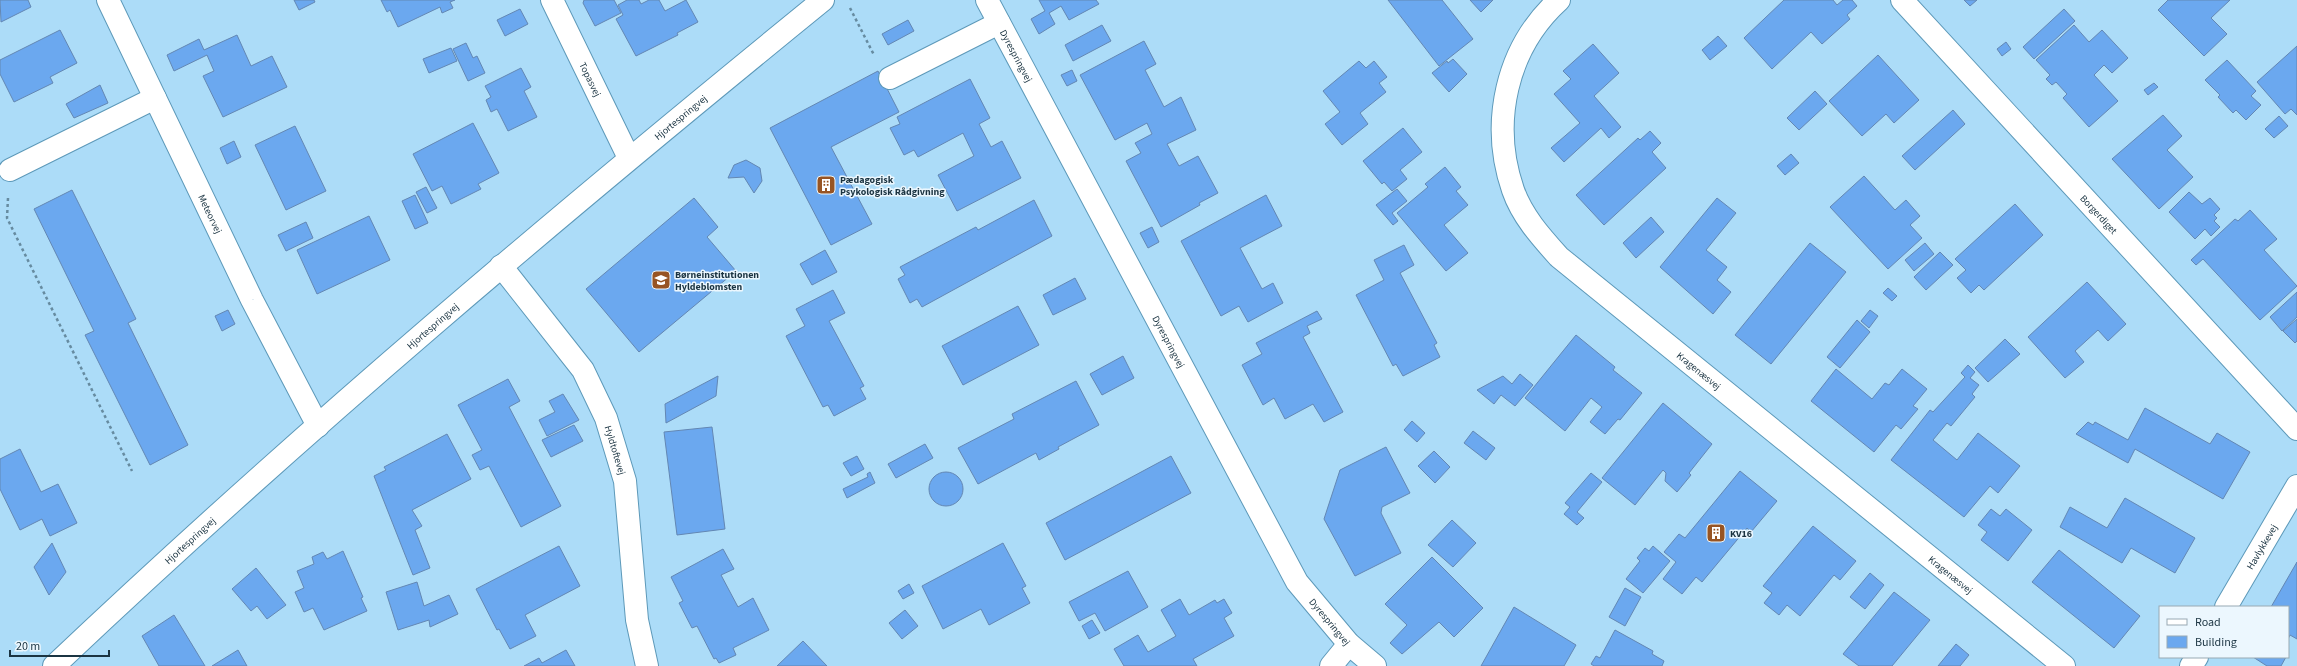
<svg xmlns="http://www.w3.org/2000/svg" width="2297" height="666" viewBox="0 0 2297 666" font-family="'Source Sans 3',sans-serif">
<rect width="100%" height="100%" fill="#acdcf8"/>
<g fill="#6ba8ef" stroke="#6387b3">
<polygon points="0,0 28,0 31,7 1,22"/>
<polygon points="294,0 314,0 315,2 299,10"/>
<polygon points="381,0 455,0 450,2 453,8 442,13 440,7 398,27 390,10 387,12"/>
<polygon points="584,0 614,0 621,13 595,26 583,3"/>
<polygon points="627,0 639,0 641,4 649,0 659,0 665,11 686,0 698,22 677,33 678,35 636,56 616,19 623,15 618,5"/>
<polygon points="1039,0 1096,0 1099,4 1069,20 1061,6 1049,13 1055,24 1039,34 1031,19 1045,11"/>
<polygon points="1388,0 1442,0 1473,39 1439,66"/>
<polygon points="1470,0 1493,0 1481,12"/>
<polygon points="1784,0 1833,0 1837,5 1843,0 1852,0 1857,6 1847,15 1850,19 1822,44 1811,32 1772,69 1744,38"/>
<polygon points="1964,0 1977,0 1970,6"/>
<polygon points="2168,0 2230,0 2211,18 2227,34 2204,56 2158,10"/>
<polygon points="520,9 528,24 505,36 497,20"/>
<polygon points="2064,9 2075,21 2034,59 2023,47"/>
<polygon points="908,20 914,31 888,45 882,34"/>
<polygon points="1102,25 1111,41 1073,61 1065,45"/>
<polygon points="2074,25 2089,42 2102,30 2128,58 2112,73 2104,65 2094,75 2118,101 2089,127 2063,98 2067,94 2056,82 2052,85 2046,79 2050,75 2036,60"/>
<polygon points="60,30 77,63 50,77 53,83 14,102 0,74 0,60"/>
<polygon points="237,35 251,66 272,56 287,87 223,117 203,76 214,71 207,55 174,71 167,55 199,39 204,50"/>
<polygon points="1718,36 1727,46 1710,60 1702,50"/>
<polygon points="1144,41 1156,64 1145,70 1164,107 1181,97 1196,130 1167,144 1179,166 1198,156 1218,193 1199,203 1200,205 1161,227 1126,161 1141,153 1135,143 1152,134 1147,123 1115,140 1080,75"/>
<polygon points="2006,42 2011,49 2002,56 1997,49"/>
<polygon points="466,43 473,58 477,56 485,73 468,81 453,49"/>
<polygon points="1593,44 1619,73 1594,96 1621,127 1609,138 1601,128 1564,162 1551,148 1580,123 1554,94 1571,79 1563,71"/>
<polygon points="2297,46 2297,115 2291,109 2285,114 2257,82"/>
<polygon points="451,48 457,61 429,73 423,59"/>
<polygon points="1878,55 1919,100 1894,123 1886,114 1862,136 1829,101"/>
<polygon points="1453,59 1467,74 1449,92 1432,73 1447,61 1448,63"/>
<polygon points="2227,60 2256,91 2251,96 2261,105 2246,120 2236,110 2233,113 2218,97 2220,95 2205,80"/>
<polygon points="1359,61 1366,68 1374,61 1387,77 1379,83 1386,92 1360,113 1368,124 1342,145 1325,124 1340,112 1323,91"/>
<polygon points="521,68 531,87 524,91 537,117 508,131 497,109 491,112 486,100 491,97 485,86"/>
<polygon points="1072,70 1077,81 1067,86 1061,75"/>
<polygon points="878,71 899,112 831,147 872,224 831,245 770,128"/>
<polygon points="970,79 990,118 979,124 991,147 1002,141 1021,178 957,211 938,175 974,156 963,133 918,157 914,150 904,155 890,128 900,124 897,117"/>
<polygon points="2154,83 2158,87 2148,95 2144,90"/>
<polygon points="100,85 108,103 74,118 66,104"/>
<polygon points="1815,91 1827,104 1799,130 1787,118"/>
<polygon points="1953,110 1965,124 1915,170 1902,156"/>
<polygon points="2163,115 2182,136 2167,150 2193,177 2159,209 2112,159"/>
<polygon points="2279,116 2288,126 2274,138 2265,129"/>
<polygon points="473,123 499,173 478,184 481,189 451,204 442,186 432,191 413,154"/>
<polygon points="295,126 326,191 286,210 255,145"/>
<polygon points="1403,128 1422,152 1400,170 1407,179 1392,191 1384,182 1382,184 1363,161"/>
<polygon points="1650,131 1661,143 1652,152 1666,168 1604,225 1576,195 1638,138 1640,140"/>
<polygon points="234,141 241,157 227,164 220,148"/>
<polygon points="1791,154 1799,163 1785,175 1777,166"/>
<polygon points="746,160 760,168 762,181 754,193 744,177 728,178 734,165"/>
<polygon points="1445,167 1461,187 1456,191 1468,205 1444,225 1468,253 1446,271 1397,213 1428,187 1425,184"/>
<polygon points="1864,176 1895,210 1906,200 1920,216 1910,225 1922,238 1888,269 1830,207"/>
<polygon points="426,187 437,208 427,213 416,192"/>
<polygon points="1397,189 1407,201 1392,213 1398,221 1393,225 1376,205"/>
<polygon points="72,190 136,319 128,323 188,445 150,465 85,335 94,331 34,209"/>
<polygon points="2189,192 2202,204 2210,198 2220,209 2214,215 2217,218 2214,221 2220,227 2211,236 2205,229 2195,239 2169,212"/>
<polygon points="415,195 428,223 415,229 402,201"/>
<polygon points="1266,195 1282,226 1240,248 1262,289 1273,283 1283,303 1248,322 1239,306 1221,316 1181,241"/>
<polygon points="694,198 718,227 707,237 736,271 639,352 586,289"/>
<polygon points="1717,198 1736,213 1706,250 1727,267 1717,280 1731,292 1713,314 1660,267"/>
<polygon points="1034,200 1052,236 922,307 917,299 910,303 898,279 905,275 900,267 976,227 978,230"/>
<polygon points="2015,204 2043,235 1984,290 1979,285 1971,293 1957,278 1966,270 1955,259"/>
<polygon points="2250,210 2277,239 2264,250 2297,286 2260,320 2203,259 2196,265 2191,260 2235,219 2238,221"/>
<polygon points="369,216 390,260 317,294 297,250"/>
<polygon points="1651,217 1664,232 1636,258 1623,243"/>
<polygon points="306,222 313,238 286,251 278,235"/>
<polygon points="1152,227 1159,242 1148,248 1140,233"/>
<polygon points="1810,243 1846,272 1771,364 1735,335"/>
<polygon points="1925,243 1934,254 1914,271 1905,260"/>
<polygon points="1404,245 1414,265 1400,273 1437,343 1434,345 1440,357 1403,376 1396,364 1393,366 1356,295 1384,280 1374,260"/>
<polygon points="825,250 837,272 812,285 800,264"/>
<polygon points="1940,252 1953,265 1926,290 1914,277"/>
<polygon points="1075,278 1086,299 1053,315 1043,295"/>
<polygon points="2087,282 2126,324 2108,341 2098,330 2075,351 2084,362 2065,378 2028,337"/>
<polygon points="1888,288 1897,296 1892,301 1883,293"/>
<polygon points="833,290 845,313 829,321 864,386 860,388 866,399 834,416 828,405 823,407 786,336 805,326 796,309"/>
<polygon points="2297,292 2297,317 2282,331 2270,317"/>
<polygon points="1018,306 1039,345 963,385 942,346"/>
<polygon points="228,310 235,324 222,331 215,316"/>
<polygon points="1870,310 1878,316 1869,328 1861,321"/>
<polygon points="1317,311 1322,319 1307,326 1310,333 1303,337 1343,412 1324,422 1313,404 1285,419 1274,398 1263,405 1242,365 1262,354 1256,343"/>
<polygon points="2297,319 2297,341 2295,343 2283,331"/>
<polygon points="1857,320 1870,332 1840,368 1827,357"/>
<polygon points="1576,335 1615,367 1613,370 1642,393 1620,420 1618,419 1605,434 1590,422 1602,407 1591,398 1565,431 1525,398"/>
<polygon points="2005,339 2020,354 1988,382 1975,368"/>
<polygon points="1123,356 1134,378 1102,395 1090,374"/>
<polygon points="1968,365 1975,372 1970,378 1979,385 1972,394 1975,397 1951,426 1947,423 1933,440 1957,460 1978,433 2020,466 1998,493 1990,486 1964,517 1891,460 1930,410 1933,412 1965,377 1961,373"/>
<polygon points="1836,369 1872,399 1885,383 1889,385 1902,369 1927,389 1913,406 1918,409 1901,429 1896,425 1874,452 1811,401"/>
<polygon points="1520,374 1533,385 1515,406 1501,395 1494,404 1477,390 1503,376 1512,384"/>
<polygon points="718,376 716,396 666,423 665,404"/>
<polygon points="508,379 520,401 509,407 561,506 521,527 489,466 480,470 472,455 482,450 458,405"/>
<polygon points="1076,381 1099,425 1058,447 1059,449 1039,460 1036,453 978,484 958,448 1014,419 1012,414"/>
<polygon points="563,394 579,420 547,436 539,420 555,412 549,401"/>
<polygon points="1663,403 1712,444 1689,473 1691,475 1677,492 1665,481 1666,473 1663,470 1635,505 1602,478"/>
<polygon points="2145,408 2210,444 2217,433 2250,452 2223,499 2135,449 2128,463 2076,434 2088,422 2093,425 2095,422 2128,440"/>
<polygon points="1412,421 1425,433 1417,442 1404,430"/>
<polygon points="574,425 583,441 551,457 542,440"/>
<polygon points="712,427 725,529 677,535 664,432"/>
<polygon points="1473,431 1495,448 1486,460 1464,443"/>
<polygon points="447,434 471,479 412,510 422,526 415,530 430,568 413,575 374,476 386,470 384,467"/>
<polygon points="925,444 933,458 896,478 888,464"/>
<polygon points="1386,447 1410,493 1382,507 1381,513 1401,553 1355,576 1324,519 1340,470"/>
<polygon points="20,449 41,492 58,484 77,523 50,536 42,519 20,530 0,489 0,459"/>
<polygon points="1434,451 1450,467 1435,483 1418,466"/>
<polygon points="857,456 864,469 851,476 843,463"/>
<polygon points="1171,456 1191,493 1065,560 1046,523"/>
<polygon points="1740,471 1777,501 1751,532 1747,528 1702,582 1696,577 1682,594 1663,579 1676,562 1664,552 1679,534 1685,538"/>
<polygon points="870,472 875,483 847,498 843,489 868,477 867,474"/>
<circle cx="946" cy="489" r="17"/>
<polygon points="1591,473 1602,482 1577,512 1584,518 1577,525 1564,514 1570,507 1565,503"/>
<polygon points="2125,498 2195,538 2175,573 2131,548 2122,563 2060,527 2070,507 2107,528"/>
<polygon points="1991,509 2000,516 2006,509 2032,530 2008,561 1981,540 1987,532 1978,525"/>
<polygon points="1452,520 1476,543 1453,567 1428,545"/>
<polygon points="1813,526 1856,561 1840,580 1834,575 1800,616 1787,605 1779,615 1764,603 1772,593 1763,586"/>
<polygon points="52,543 66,572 49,595 34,567"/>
<polygon points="1003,543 1026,586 1022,588 1030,603 989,625 981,609 943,629 922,586"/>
<polygon points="559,546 580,586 525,615 536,636 510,649 499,629 497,630 476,589"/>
<polygon points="1653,546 1670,561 1643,593 1626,579 1640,561 1637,558 1645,548 1649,551"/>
<polygon points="723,549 734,569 721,575 738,607 753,598 769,630 733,648 736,655 719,663 716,658 714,659 697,626 692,628 679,603 683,601 671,577"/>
<polygon points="2059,550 2140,616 2114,648 2032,582"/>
<polygon points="343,551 363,597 361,598 367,611 324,630 313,608 304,612 295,592 304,588 297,571 314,564 312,557 323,552 327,559"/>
<polygon points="1432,557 1483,608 1454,637 1439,622 1402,654 1390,643 1407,625 1385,604"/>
<polygon points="2297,562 2297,639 2290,635 2288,639 2288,607 2271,607"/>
<polygon points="256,568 286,605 267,619 257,606 251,611 232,589"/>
<polygon points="1128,571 1148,607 1105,631 1095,613 1079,621 1069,602"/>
<polygon points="1870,573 1884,585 1865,609 1850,597"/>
<polygon points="417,582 424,606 449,595 458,614 430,627 429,620 398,630 386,592"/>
<polygon points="909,584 914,593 903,599 898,591"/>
<polygon points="1625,588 1641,597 1625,626 1609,617"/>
<polygon points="1894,592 1930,620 1892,666 1859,666 1843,654"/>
<polygon points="1180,599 1189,615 1215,600 1217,603 1224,599 1232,613 1224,618 1234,636 1193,659 1197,666 1124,666 1114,649 1138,635 1148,652 1176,636 1161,610"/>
<polygon points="1514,607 1576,645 1564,666 1481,666"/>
<polygon points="905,610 918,626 902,639 889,623"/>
<polygon points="174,615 205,666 159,666 142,636"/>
<polygon points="1092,620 1100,633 1089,639 1082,626"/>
<polygon points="1615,630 1653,651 1652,654 1664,661 1662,666 1594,666 1591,664 1596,656 1600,658"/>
<polygon points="803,641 827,666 777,666"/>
<polygon points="1956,644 1969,655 1960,666 1938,666"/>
<polygon points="238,650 247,666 212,666"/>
<polygon points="566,650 575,666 524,666 539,658 542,663"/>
<polygon points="2253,657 2286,657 2281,666 2267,666"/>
</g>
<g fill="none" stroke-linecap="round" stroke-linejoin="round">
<defs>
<g id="minor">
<path id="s1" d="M108 0 252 300 318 426"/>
<path id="s2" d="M552 0 629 158"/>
<path id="s3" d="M987 0 1297 582 1349 644 1375 666"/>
<path id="s4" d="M1559 0C1506 48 1490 123 1513 190 1522 216 1541 237 1559 257L2064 666"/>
<path id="s5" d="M1902 0 2297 429"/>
<polyline points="890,78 999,23"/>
<polyline points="10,170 155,98"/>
<path id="s6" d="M501 266 583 370 606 418 625 481 637 620 647 666"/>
<path id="s7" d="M2226 607 2297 486"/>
<path id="s8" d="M54 666C300 433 560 214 823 0"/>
<polyline points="1331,666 1349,644"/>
<polyline points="2191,666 2197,657"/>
</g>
</defs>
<use href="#minor" stroke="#5d99b9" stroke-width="24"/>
<g stroke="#668ba0" stroke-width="2.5" stroke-dasharray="3 3" stroke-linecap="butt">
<polyline points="850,8 874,55"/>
<polyline points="8,198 7,218 132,471"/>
</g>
<use href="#minor" stroke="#fff" stroke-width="22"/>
</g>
<defs>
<symbol id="building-square" viewBox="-11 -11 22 22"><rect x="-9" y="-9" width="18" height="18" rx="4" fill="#975423" stroke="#ecf7fe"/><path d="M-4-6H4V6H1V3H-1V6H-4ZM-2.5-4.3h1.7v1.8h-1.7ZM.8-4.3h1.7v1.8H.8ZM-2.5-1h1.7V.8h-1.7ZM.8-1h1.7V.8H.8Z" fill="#fff"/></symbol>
<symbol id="school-square" viewBox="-11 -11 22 22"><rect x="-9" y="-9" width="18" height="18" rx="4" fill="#975423" stroke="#ecf7fe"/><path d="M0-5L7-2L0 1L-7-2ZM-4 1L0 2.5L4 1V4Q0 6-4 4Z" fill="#fff"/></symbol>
</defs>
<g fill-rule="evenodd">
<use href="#building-square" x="815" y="174" width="22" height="22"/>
<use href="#school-square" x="650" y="269" width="22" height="22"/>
<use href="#building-square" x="1705" y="522" width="22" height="22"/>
</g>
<g text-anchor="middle" stroke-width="3" stroke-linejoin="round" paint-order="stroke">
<g font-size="10" fill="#1b3442" stroke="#ecf7fe">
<text dy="4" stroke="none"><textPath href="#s3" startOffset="63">Dyrespringvej</textPath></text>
<text dy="4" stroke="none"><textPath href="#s2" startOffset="88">Topasvej</textPath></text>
<text dy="4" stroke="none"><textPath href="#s8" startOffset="833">Hjortespringvej</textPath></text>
<text dy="4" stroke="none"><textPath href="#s1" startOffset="237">Meteorvej</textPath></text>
<text dy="4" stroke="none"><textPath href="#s5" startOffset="291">Borgerdiget</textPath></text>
<text dy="4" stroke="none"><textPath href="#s8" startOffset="509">Hjortespringvej</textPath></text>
<text dy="4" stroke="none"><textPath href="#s3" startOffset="387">Dyrespringvej</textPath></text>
<text dy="4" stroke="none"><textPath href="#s4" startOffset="469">Kragenæsvej</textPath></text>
<text dy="4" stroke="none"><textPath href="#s6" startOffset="219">Hyldtoftevej</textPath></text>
<text dy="4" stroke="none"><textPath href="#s8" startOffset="185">Hjortespringvej</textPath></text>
<text dy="4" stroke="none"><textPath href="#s7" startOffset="70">Havlykkevej</textPath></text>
<text dy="4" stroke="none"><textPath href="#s4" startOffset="793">Kragenæsvej</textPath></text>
<text dy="4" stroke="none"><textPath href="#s3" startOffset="711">Dyrespringvej</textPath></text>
</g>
<g font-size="10" font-weight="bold" fill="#1b3442" stroke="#ecf7fe" text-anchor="start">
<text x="840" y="183">Pædagogisk<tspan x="840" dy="12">Psykologisk Rådgivning</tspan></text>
<text x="675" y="278">Børneinstitutionen<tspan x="675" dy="12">Hyldeblomsten</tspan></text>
<text x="1730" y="537">KV16</text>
</g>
</g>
<rect x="2159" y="606" width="130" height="52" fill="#ecf7fe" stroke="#98a9b3"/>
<rect x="2167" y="619" width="20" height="6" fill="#ffffff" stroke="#98a9b3"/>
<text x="2195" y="626" font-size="12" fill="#1b3442">Road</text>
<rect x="2167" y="636" width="20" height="12" fill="#6ba8ef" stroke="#98a9b3"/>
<text x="2195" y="646" font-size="12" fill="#1b3442">Building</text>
<path d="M10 650v6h99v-6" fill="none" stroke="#1b3442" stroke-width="2"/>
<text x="16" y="650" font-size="12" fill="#1b3442" stroke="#ecf7fe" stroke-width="3" paint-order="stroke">20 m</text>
</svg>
